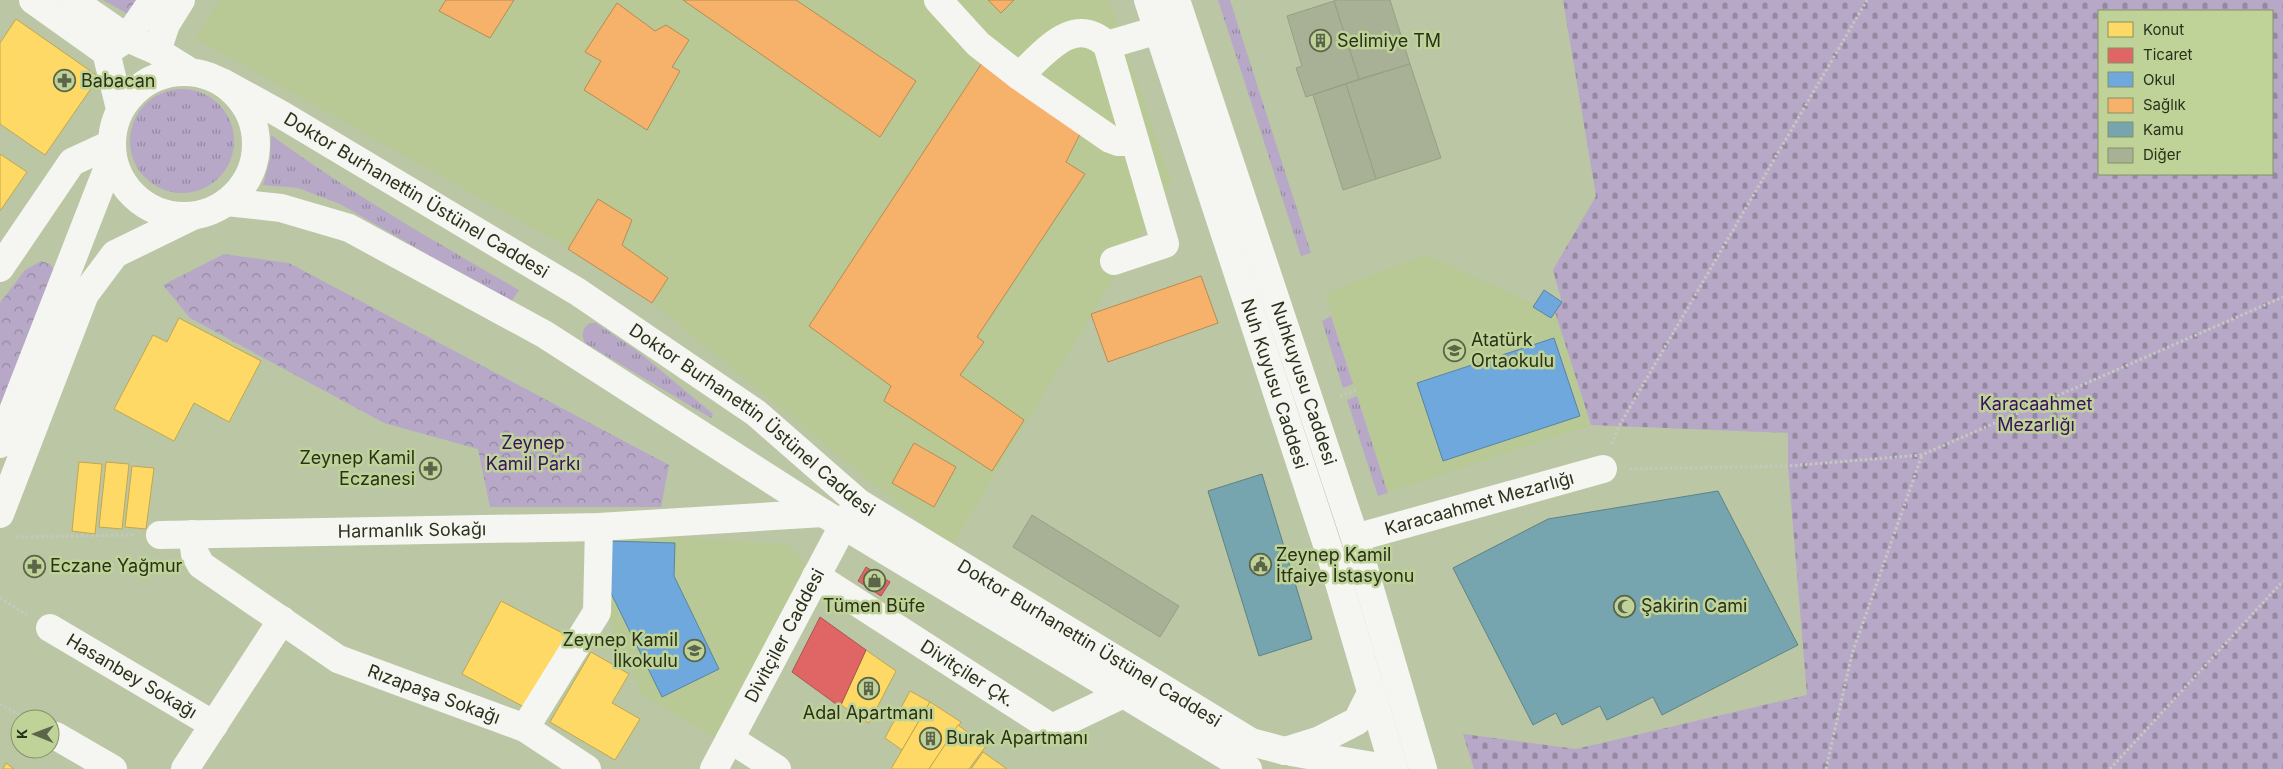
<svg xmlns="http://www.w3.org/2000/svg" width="2283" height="769" viewBox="0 0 2283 769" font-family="Inter,sans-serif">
<defs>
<pattern id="grass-tufts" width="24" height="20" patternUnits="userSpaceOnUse" patternTransform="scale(1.25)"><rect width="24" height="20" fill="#b7a8c7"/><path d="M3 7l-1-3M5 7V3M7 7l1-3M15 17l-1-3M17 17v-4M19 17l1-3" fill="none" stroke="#9589a1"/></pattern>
<pattern id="cemetery-stones" width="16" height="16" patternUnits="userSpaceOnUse" patternTransform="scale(1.25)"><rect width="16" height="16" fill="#b7a8c7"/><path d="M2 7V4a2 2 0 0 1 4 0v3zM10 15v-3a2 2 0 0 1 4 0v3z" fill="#9589a1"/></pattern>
<pattern id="park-crowns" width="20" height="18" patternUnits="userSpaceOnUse" patternTransform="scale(1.25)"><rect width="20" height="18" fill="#b7a8c7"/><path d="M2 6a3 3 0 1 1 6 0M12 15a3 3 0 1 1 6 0" fill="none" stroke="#9589a1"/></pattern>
</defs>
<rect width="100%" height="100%" fill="#bbc6a5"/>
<g fill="#b8c995">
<polygon points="220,0 1109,0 1172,182 951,547 652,303 568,248 195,38"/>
<polygon points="1426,255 1535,304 1544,290 1562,302 1555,312 1591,425 1388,493 1325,293"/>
<polygon points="605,532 790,545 807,569 717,739 642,695 603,604"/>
</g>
<g fill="url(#grass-tufts)">
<polygon points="1218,0 1230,0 1311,253 1301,256"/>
<circle cx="182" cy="141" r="52"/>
<path d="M271 135C350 193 434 241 519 290L511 302 340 204 298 188 263 185 270 159Z"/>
<polygon points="1331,316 1353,384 1343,388 1322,321"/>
<path d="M590 323H596L640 353 713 414 711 418 585 343C581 335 582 328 590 323Z"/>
<polygon points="1357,396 1388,493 1378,496 1347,400"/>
</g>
<path fill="url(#cemetery-stones)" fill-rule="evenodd" d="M1563 0H2283V769H1474L1463 734 1576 749 1807 695 1788 466V433L1591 425 1555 312 1562 302 1553 270 1596 196ZM2099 11H2272V174H2099Z"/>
<g fill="url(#park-crowns)">
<polygon points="103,0 141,0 130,15"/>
<polygon points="224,254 289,263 669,465 661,507 490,507 478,449 384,423 190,318 163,285"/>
<polygon points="41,261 50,264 58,276 0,425 0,303 25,270"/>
</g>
<g fill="#ffd966" stroke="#bfa74f">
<polygon points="16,19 99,77 45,155 0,124 0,43"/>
<polygon points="0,154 27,172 0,211"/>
<polygon points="179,318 261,361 229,422 194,403 174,441 114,409 153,335 167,342"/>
<polygon points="79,462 102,464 95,534 72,531"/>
<polygon points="106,462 129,464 122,529 99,527"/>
<polygon points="132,466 154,468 146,529 125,527"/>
<polygon points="501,601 566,635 528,709 462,674"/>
<polygon points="866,650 896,671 869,723 841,705"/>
<polygon points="591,652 629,674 612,703 640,719 615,760 550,722"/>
<polygon points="910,691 930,702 902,750 885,738"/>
<polygon points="930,702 961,722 929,769 891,769"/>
<polygon points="958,725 986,746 969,769 929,769"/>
<polygon points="983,752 1007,769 971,769"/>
<polygon points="6,763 14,769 3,769"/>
</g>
<g fill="#e06666" stroke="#a9564f">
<polygon points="866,567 890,582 881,596 858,581"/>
<polygon points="820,617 866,650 840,707 792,672"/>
</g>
<g fill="#6fa8dc" stroke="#5a84a2">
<polygon points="1544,290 1562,302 1551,318 1533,307"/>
<polygon points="1554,338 1580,416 1443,461 1417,383"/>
<polygon points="611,541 675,543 674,576 719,669 662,697 609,589"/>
</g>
<g fill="#f6b26b" stroke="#b88b52">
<polygon points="446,0 514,0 490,38 439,11"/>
<polygon points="683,0 796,0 916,81 880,137"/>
<polygon points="988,0 1014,0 1001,13"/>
<polygon points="617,3 655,31 666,25 689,40 672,67 680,71 647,130 584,90 601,61 585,52"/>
<polygon points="982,63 1081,132 1066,162 1085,174 977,337 984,342 960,375 1024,420 992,471 884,401 891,386 809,326"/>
<polygon points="598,199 632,220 622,245 668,278 652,303 568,249"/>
<polygon points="1201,276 1218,323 1108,362 1091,314"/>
<polygon points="914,443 956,467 934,507 892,483"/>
</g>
<g fill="#76a5af" stroke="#5f8282">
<polygon points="1262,474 1312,639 1259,656 1208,491"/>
<polygon points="1718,491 1798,645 1662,715 1653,697 1607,720 1600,706 1562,725 1556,713 1533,725 1453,568 1548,519"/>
</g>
<g fill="#a8b096" stroke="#979f86">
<polygon points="1337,0 1390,0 1410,64 1359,79 1334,1"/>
<polygon points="1334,1 1359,79 1306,97 1296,68 1302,66 1287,16"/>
<polygon points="1410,64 1441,158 1376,179 1346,84"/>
<polygon points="1346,84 1376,179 1343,190 1313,95"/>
<polygon points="1032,515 1179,606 1160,637 1013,547"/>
</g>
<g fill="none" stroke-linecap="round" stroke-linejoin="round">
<g stroke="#c4c8be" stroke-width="3" stroke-dasharray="2.5 2.5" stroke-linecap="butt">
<polyline points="1340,396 1359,389"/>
<polyline points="1612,444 1619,426 1867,0"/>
<polyline points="1630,469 1788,466 1922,455 2283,297"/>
<polyline points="16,537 134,535"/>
<polyline points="0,598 27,615"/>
<polyline points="0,704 27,719"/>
<polyline points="1826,769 1852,654 1922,455"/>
<polyline points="2110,769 2283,581"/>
</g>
<g stroke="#f5f6f2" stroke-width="28">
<polyline points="33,0 106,52"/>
<polyline points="72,0 127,38"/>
<polyline points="938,0 978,44 1019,76 1110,139 1118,142 1135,142"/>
<polyline points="1107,45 1158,30"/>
<path d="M1019 76C1044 54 1073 13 1107 45L1165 244 1114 261"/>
<path id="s1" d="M222 82 282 115 578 292 756 413 859 503 1251 742 1285 751"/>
<polyline points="227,202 281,208 349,228 544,334 823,513 1248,769"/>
<polyline points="0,268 72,162 111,144"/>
<path id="s2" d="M192 534 195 554 201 565 338 659 525 728 587 769"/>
<path id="s3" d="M160 535 599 527 823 513"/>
<path id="s4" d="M1355 538 1603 469"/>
<path id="s5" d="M816 576 1052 728 1123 694"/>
<path id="s6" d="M50 628 214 725"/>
<polyline points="525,728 597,612 599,527"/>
<polyline points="56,736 113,769"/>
<polyline points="730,739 777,769"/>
<polyline points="185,769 282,620"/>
<path id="s7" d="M714 769 844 524 853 510"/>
</g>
<g stroke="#f5f6f2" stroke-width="28">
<path id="s8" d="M1148 0 1335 569 1394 769"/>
<path id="s9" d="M1176 0 1355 538 1423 769"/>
<polyline points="127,38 157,51 189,71"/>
<polyline points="157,51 166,24 181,0"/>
<circle cx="184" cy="144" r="72"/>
<polyline points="120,109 106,52 127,38 153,0"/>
<polyline points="0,444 112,157"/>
<polyline points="0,514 85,294 115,254 193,216"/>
<polyline points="1285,751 1320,740 1357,721 1372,691"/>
<polyline points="1291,752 1391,769"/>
</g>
</g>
<defs>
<symbol id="building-ring" viewBox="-11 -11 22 22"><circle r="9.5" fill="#bfd398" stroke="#5c654a" stroke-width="1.5"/><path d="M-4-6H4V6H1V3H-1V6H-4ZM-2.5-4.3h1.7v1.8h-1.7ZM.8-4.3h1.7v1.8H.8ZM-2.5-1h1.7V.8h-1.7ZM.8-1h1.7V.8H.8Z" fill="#5c654a"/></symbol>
<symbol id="pharmacy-ring" viewBox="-11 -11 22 22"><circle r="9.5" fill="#bfd398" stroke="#5c654a" stroke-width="1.5"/><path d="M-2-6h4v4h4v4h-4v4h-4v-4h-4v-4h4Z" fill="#5c654a"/></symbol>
<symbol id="school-ring" viewBox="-11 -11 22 22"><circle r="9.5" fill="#bfd398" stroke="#5c654a" stroke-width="1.5"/><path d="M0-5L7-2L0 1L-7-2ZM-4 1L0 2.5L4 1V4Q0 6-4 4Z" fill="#5c654a"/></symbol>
<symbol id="civic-ring" viewBox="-11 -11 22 22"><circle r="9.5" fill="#bfd398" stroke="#5c654a" stroke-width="1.5"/><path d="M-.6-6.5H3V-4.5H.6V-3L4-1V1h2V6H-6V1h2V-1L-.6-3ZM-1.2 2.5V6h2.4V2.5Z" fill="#5c654a"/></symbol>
<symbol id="shop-ring" viewBox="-11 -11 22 22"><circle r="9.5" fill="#bfd398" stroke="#5c654a" stroke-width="1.5"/><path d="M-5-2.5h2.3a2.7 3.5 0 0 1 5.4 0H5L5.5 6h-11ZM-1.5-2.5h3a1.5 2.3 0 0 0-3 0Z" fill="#5c654a"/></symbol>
<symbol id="mosque-ring" viewBox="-11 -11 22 22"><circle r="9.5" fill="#bfd398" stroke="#5c654a" stroke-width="1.5"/><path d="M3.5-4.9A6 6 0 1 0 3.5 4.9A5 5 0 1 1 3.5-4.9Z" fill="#5c654a"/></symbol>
</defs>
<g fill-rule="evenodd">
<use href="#building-ring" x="1308" y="28" width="25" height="25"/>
<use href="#pharmacy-ring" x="52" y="68" width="25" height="25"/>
<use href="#school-ring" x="1442" y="338" width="25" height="25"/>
<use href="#pharmacy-ring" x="418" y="456" width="25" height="25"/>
<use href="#civic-ring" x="1248" y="552" width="25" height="25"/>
<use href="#pharmacy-ring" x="22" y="554" width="25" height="25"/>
<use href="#shop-ring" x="862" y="568" width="25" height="25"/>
<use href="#mosque-ring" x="1612" y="594" width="25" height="25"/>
<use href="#school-ring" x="682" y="638" width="25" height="25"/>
<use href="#building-ring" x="856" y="676" width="25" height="25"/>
<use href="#building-ring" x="918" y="726" width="25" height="25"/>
</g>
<g text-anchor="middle" stroke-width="5" stroke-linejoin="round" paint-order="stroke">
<g font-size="18" fill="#293119" stroke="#bfd398" text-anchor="start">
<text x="1337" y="47">Selimiye TM</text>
<text x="81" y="87">Babacan</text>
<text x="1471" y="346">Atatürk<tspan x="1471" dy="21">Ortaokulu</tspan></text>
<text x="415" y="464" text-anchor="end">Zeynep Kamil<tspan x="415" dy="21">Eczanesi</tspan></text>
<text x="1276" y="561">Zeynep Kamil<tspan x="1276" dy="21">İtfaiye İstasyonu</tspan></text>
<text x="50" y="572">Eczane Yağmur</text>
<text x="874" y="612" text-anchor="middle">Tümen Büfe</text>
<text x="1641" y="612">Şakirin Cami</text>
<text x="678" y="646" text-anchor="end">Zeynep Kamil<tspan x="678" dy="21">İlkokulu</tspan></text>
<text x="868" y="719" text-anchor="middle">Adal Apartmanı</text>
<text x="946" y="744">Burak Apartmanı</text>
</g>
<g font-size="18" fill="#293119" stroke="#bfd398">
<text dy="6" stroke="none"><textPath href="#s1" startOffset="225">Doktor Burhanettin Üstünel Caddesi</textPath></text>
<text dy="6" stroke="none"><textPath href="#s8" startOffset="404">Nuh Kuyusu Caddesi</textPath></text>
<text dy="6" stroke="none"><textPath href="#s9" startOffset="404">Nuhkuyusu Caddesi</textPath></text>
<text dy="6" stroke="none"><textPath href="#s1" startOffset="630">Doktor Burhanettin Üstünel Caddesi</textPath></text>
<text dy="6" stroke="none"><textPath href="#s4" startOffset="129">Karacaahmet Mezarlığı</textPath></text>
<text dy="6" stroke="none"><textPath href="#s3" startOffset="252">Harmanlık Sokağı</textPath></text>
<text dy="6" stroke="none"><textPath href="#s7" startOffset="151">Divitçiler Caddesi</textPath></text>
<text dy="6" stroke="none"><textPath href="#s1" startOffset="1035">Doktor Burhanettin Üstünel Caddesi</textPath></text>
<text dy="6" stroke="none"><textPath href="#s5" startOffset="180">Divitçiler Çk.</textPath></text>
<text dy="6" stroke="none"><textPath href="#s6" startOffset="95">Hasanbey Sokağı</textPath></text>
<text dy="6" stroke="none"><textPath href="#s2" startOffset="301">Rızapaşa Sokağı</textPath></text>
</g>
<g font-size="18" fill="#380f5d" stroke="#bfd398">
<text x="2036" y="410">Karacaahmet<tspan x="2036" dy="21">Mezarlığı</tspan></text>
<text x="533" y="449">Zeynep<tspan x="533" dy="21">Kamil Parkı</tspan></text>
</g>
</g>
<rect x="2098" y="10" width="175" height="165" fill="#bfd398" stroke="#839265"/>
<rect x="2108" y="22" width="25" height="15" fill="#ffd966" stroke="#839265"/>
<text x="2143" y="35" font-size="15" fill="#293119">Konut</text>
<rect x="2108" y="48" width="25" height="15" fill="#e06666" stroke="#839265"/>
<text x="2143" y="60" font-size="15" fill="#293119">Ticaret</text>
<rect x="2108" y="72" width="25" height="15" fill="#6fa8dc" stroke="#839265"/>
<text x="2143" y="85" font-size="15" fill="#293119">Okul</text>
<rect x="2108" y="98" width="25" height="15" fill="#f6b26b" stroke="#839265"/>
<text x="2143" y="110" font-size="15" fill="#293119">Sağlık</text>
<rect x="2108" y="122" width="25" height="15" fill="#76a5af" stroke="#839265"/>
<text x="2143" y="135" font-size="15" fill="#293119">Kamu</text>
<rect x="2108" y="148" width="25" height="15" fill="#a8b096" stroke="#839265"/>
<text x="2143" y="160" font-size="15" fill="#293119">Diğer</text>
<g transform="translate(35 734) rotate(271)"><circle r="24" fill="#bfd398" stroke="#839265"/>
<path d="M0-4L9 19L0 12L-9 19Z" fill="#5c654a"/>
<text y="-8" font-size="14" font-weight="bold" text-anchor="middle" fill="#293119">K</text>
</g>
</svg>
